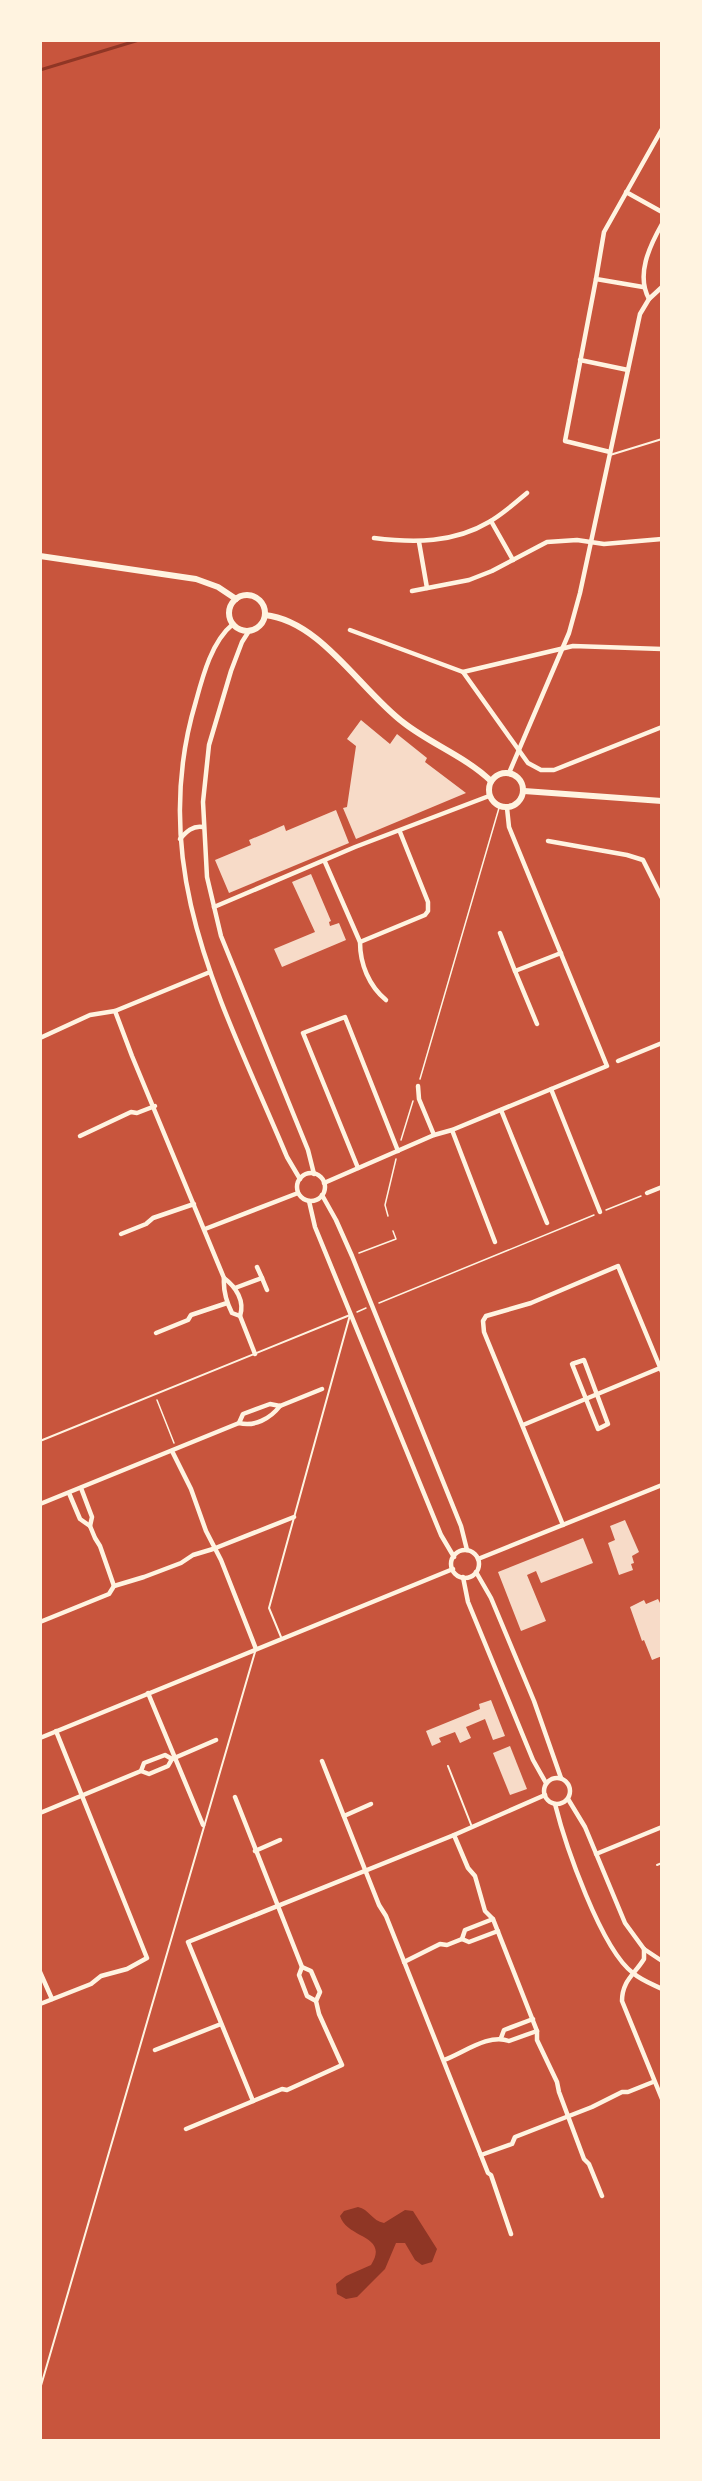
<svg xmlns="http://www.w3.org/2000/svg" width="702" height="2481" viewBox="0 0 702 2481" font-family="'Asap Condensed',sans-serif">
<rect width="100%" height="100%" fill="#c8553d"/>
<path fill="#8f3625" d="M358 2207C369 2209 372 2221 384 2223L405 2210 413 2211 437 2249 432 2262 422 2265 415 2260 405 2243H396L385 2269 357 2297 346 2299 337 2294 336 2284 346 2276 371 2265C390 2235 347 2239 340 2216L344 2211Z"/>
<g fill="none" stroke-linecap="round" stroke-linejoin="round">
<polyline stroke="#8f3625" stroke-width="3" points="40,70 139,40"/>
</g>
<g fill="#f7dbc8">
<polygon points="361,720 390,744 397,734 427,758 425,762 466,793 356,839 343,808 347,807 356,746 347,739"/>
<polygon points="336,810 349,843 229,893 215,860 251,845 249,840 266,833 284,825 286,831"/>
<polygon points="311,874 331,921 329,922 330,926 339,923 346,940 282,967 274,949 315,932 292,882"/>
<polygon points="625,1520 639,1552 632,1556 634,1563 631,1564 633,1570 619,1575 608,1543 615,1540 610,1526"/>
<polygon points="583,1538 593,1563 541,1583 536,1571 527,1575 546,1621 521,1631 498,1572"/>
<polygon points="658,1599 662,1607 662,1656 652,1660 644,1640 642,1641 630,1607 644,1600 646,1604"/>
<polygon points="491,1700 505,1736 493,1740 485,1719 466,1727 471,1738 460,1743 455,1732 439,1738 441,1742 432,1746 426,1731 480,1709 479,1704"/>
<polygon points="510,1746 527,1789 510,1795 493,1753"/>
</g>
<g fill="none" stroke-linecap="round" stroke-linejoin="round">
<g stroke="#fff3e0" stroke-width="1.5">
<polyline points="420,1079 499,808"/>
<polyline points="401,1140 413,1101"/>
<polyline points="606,1210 641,1196"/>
<polyline points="388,1216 385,1205 396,1159"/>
<polyline points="359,1253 396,1239 393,1231"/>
<polyline points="379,1303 594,1215"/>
<polyline points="357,1312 366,1308"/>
<polyline points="157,1400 174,1443"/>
</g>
<g stroke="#fff3e0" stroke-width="2">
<polyline points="610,455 662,439"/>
<polyline points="40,1441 350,1315"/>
<polyline points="281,1637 269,1608 350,1315"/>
<polyline points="448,1766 472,1827"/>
<polyline points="657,1865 662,1863"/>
<polyline points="40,2389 255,1652"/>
</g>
<g stroke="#fff3e0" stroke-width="4.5">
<polyline points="626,192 662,212"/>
<polyline points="596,279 565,441 610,452"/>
<polyline points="643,287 596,279 604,232 662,129"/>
<path d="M649 299C636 275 649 247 662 224"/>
<polyline points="580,360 628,370"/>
<polyline points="491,521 513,560"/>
<path d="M374 538C414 543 454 543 489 522 503 514 515 503 527 493"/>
<polyline points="419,542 427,588"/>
<polyline points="412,591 469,580 492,571 547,542 577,540 604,544 662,539"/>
<path d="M233 624C212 641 203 675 196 701 145 870 224 1006 287 1157L300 1179"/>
<polyline points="350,630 463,672 528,763 541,770 554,770 662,727"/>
<polyline points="249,631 242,642 231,671 209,745 203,802 207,877 221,936 308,1150 314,1174"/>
<polyline points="463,672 573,646 662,649"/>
<polyline points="509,773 569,633 580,593 640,314 649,299 662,287"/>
<path d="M180 839C186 832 193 825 203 827"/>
<polyline points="548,841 627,855 643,860 662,898"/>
<path d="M325 862 360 942C360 964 369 986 386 1000"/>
<polyline points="214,907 355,847 489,796"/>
<polyline points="500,933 515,971"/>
<polyline points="360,942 425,915 428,911 428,902 400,832"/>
<path d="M115 1011 132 1056 224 1278C223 1291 226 1301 232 1313L240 1316 255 1354"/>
<polyline points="537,1024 515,971 561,953"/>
<polyline points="40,1038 90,1015 115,1011 210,972"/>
<polyline points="618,1061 662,1043"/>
<polyline points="418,1086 419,1099 434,1135"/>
<polyline points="551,1089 600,1212"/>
<polyline points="501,1110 547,1223"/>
<polyline points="452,1130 495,1242"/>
<polyline points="80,1136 131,1112 137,1113 155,1106"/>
<polyline points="358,1168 303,1033 345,1017 398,1151"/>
<circle cx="311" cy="1187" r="14"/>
<polyline points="324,1183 434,1135 452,1130 607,1066 509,827 507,808"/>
<polyline points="647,1193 662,1187"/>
<polyline points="322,1195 336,1220 352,1256 461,1526 467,1550"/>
<polyline points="309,1201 315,1227 441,1535 454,1557"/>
<polyline points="205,1229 298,1193"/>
<polyline points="121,1234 146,1224 153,1218 194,1204"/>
<polyline points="257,1267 262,1278"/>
<path d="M224 1278C236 1287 245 1301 240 1316"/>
<polyline points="235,1288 262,1278 267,1290"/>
<polyline points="156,1333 188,1320 191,1315 227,1303"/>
<polygon points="584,1360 608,1424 598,1429 572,1364"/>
<path d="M239 1423C254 1427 270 1419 280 1406"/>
<polyline points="523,1425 660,1368"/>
<polyline points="172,1451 191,1489 206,1531 221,1560 256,1649"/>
<polyline points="81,1488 92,1517 90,1526"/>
<polyline points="69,1493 80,1519 90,1526 95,1538 100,1546 114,1586"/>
<polyline points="40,1504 239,1423 243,1414 270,1404 280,1406 322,1389"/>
<polyline points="563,1525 484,1332 483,1321 486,1316 531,1303 618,1266 662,1372"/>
<circle cx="465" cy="1564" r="14"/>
<polyline points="478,1559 662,1485"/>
<polyline points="476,1572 491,1598 534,1701 561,1778"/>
<polyline points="463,1577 468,1602 533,1760 546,1783"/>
<polyline points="40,1622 109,1594 114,1586 144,1577 181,1563 193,1555 213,1549 294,1517"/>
<polyline points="148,1693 203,1825"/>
<polyline points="40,1738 453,1569"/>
<polyline points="322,1761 379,1905 386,1916 488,2173 491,2175 511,2234"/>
<polyline points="141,1771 149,1774 168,1766 172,1759"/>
<circle cx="557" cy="1791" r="13"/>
<polyline points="568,1799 585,1827 625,1923 644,1949 662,1961"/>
<path d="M555 1804C565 1844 601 1949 633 1973 641 1980 652 1984 662 1989"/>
<polyline points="40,1813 141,1771 144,1763 165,1755 172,1759 216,1740"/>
<polyline points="344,1816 371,1804"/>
<polyline points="454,1835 468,1868 475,1876 485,1911 493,1919 537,2031 537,2040 557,2082 559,2092 584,2159 589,2164 602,2196"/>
<polyline points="255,1851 280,1840"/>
<polyline points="596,1854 662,1827"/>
<polyline points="462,1939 465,1930 493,1919"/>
<path d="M644 1949V1959C634 1975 622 1981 622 2001L662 2099"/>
<polyline points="404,1962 440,1944 447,1945 462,1939 469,1942 498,1931"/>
<polyline points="302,1967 299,1975 307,1996 316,2001"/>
<polyline points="40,1972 52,1999"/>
<polyline points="40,2004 91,1984 101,1976 127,1969 147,1958 56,1731"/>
<polyline points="501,2038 504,2030 533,2019"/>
<polyline points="155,2050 221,2024"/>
<path d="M444 2060C463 2053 489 2033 509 2041L537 2031"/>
<polyline points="253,2101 188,1942 454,1835 545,1795"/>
<polyline points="186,2129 282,2089 287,2090 342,2065 319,2014 316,2001 320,1992 311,1971 302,1967 235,1797"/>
<polyline points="481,2155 512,2144 515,2137 592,2107 622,2092 628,2092 653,2082"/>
</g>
<g stroke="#fff3e0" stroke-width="6">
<polyline points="40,556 196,579 218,587 236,599"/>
<circle cx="247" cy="613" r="18"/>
<path d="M265 615C321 621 361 691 404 723 431 744 466 757 491 781"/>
<circle cx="506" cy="790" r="17"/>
<polyline points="524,791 662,801"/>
</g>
</g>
<rect width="702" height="2481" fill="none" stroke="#fff3e0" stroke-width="84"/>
</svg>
